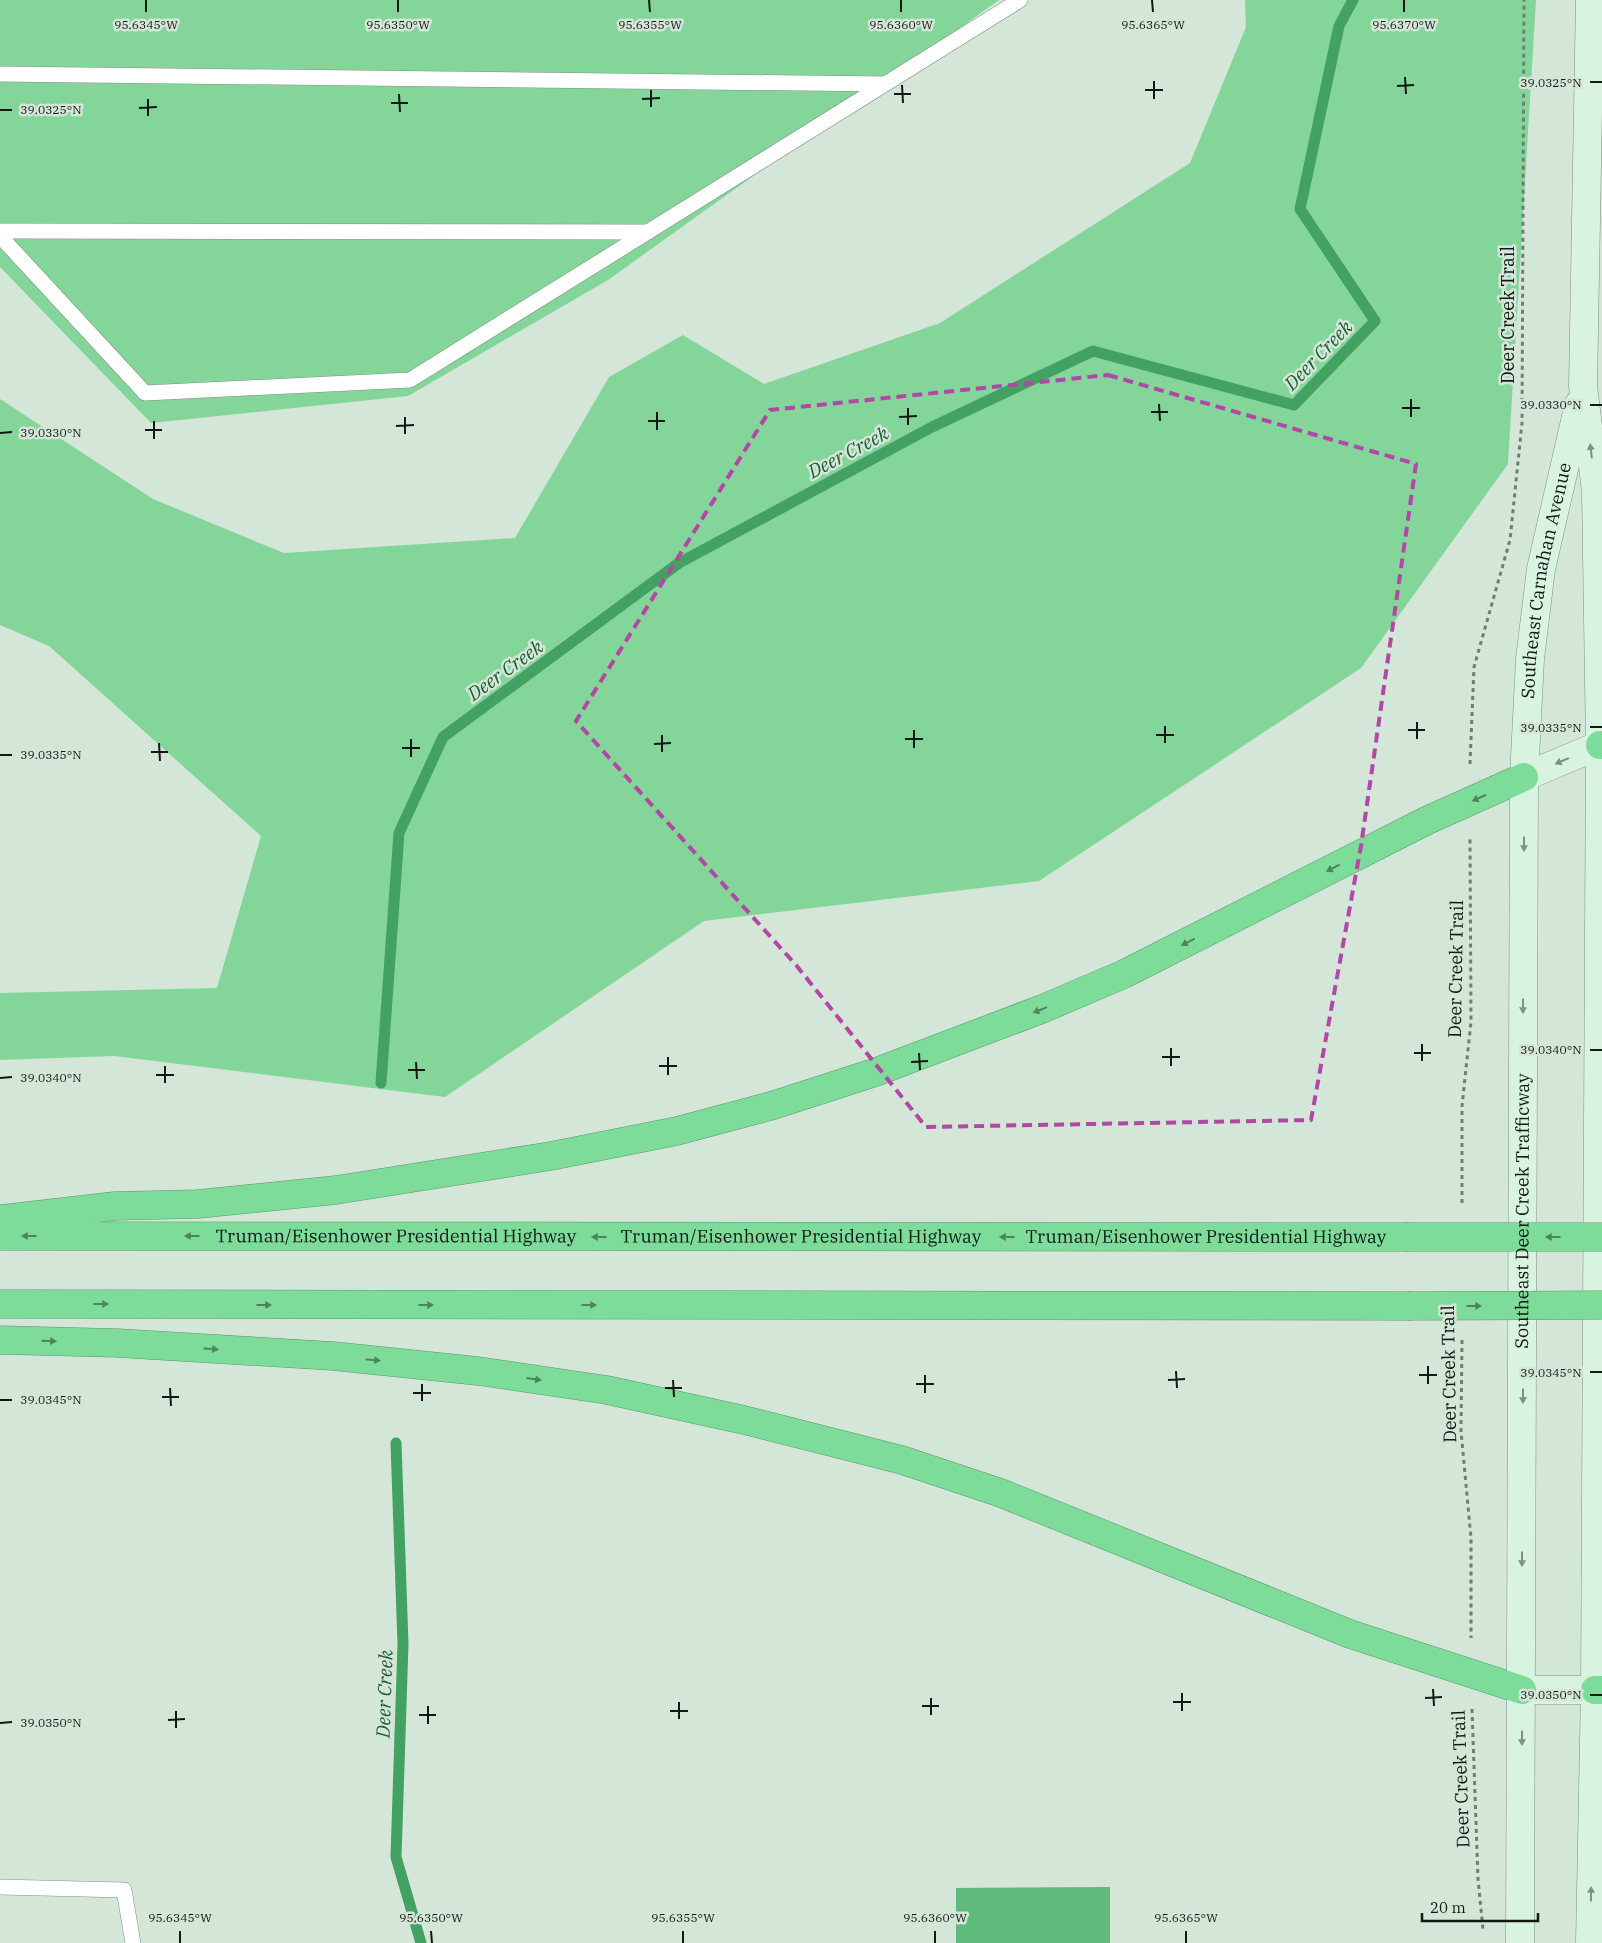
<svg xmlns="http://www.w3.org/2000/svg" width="1602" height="1943" viewBox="0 0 1602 1943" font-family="'IBM Plex Serif',serif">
<rect width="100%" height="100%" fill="#d4e6d8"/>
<g fill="#83d59a">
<polygon points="0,0 999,0 608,280 408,396 151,423 0,267"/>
<polygon points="1245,0 1536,0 1508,464 1361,668 1039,881 704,921 445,1097 114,1056 0,1060 0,993 217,988 261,836 49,646 0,625 0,399 153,499 284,553 515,538 609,377 683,335 764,384 940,323 1190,163 1246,27"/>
</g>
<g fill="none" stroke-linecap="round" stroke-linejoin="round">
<g stroke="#43a163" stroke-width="11">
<polyline points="381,1083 399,833 443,737 679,563 932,427 1093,351 1294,405 1375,321 1300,209 1339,26 1353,0"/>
<polyline points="396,1443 403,1644 396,1857 421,1943"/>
</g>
</g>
<polygon fill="#5fbb7c" points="1110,1887 1110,1943 956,1943 956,1888"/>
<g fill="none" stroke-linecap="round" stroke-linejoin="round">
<defs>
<g id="lane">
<polyline points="0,74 885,84"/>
<polyline points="0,231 648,232"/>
<polyline points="0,236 145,393 410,380 1020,0"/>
<polyline points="0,1887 124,1890 133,1943"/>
</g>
<g id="secondary">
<polyline points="1590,0 1583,386 1596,491 1600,745 1595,1690 1590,1943"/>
<polyline points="1524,777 1600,745"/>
<polyline points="1522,1690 1595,1690"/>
<path id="s1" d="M1520 1943 1524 777 1530 659 1541 569 1579 404"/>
</g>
<g id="highway">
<polyline points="1600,745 1602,745"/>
<polyline points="0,1219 115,1206 198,1204 336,1190 551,1156 677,1131 774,1105 876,1072 1042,1009 1124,974 1428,820 1524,777"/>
<path id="s2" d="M0 1236 1405 1237"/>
<polyline points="0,1304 1408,1306"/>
<polyline points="0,1340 117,1343 333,1356 478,1371 607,1390 744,1420 902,1460 1001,1493 1350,1634 1522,1690"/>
<polyline points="1595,1690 1602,1690"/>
</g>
</defs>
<use href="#lane" stroke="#809083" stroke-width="16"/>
<use href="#secondary" stroke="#809083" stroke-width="29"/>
<use href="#highway" stroke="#58976a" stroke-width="29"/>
<g stroke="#707c73" stroke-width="3" stroke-dasharray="4 4" stroke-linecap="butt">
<polyline points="1470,764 1474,667 1510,540 1522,423 1524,0"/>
<polyline points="1462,1203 1462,1106 1471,1022 1470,838"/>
<polyline points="1462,1340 1461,1431 1471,1538 1471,1638"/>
<polyline points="1472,1709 1478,1879 1483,1930"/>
</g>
<use href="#lane" stroke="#fff" stroke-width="15"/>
<use href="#secondary" stroke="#d8f4e0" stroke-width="28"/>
<use href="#highway" stroke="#7ddc99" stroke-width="28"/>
<defs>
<g id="highway-bridge">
<polyline points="1405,1237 1602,1237"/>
<polyline points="1408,1306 1602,1305"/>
</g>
</defs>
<use href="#highway-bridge" stroke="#58976a" stroke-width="29" stroke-linecap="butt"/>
<use href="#highway-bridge" stroke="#7ddc99" stroke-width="28"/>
</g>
<defs><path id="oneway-solid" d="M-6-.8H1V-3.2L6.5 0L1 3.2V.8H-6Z" transform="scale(1.25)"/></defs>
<g fill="#7f9184">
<use href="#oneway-solid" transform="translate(1591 451) rotate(-97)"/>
<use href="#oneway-solid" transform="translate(1562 761) rotate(157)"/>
<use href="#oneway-solid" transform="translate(1524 844) rotate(90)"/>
<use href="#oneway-solid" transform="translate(1523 1006) rotate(90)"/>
<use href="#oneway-solid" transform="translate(1523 1396) rotate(90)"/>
<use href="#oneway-solid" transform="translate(1522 1559) rotate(90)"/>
<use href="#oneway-solid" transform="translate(1522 1738) rotate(90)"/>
<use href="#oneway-solid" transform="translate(1591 1894) rotate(-89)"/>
</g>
<g fill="#4d845d">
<use href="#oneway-solid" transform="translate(1479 798) rotate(156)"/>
<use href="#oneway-solid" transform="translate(1333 868) rotate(153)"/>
<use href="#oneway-solid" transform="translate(1188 942) rotate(153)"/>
<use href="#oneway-solid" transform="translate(1040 1010) rotate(158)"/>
<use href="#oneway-solid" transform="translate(29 1236) rotate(-180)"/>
<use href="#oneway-solid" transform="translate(192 1236) rotate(-180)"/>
<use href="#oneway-solid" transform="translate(599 1237) rotate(-180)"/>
<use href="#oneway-solid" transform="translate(1007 1237) rotate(-180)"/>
<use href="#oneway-solid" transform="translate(1553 1237) rotate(180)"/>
<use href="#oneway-solid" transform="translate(101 1304)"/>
<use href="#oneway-solid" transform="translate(264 1305)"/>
<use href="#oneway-solid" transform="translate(426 1305)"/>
<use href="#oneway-solid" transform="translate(589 1305)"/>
<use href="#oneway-solid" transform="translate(1474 1306)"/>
<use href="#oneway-solid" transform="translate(49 1341) rotate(1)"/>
<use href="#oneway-solid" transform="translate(211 1349) rotate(3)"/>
<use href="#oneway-solid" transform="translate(373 1360) rotate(6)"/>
<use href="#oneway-solid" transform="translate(534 1379) rotate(8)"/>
</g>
<path fill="none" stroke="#b347a7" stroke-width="4" stroke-dasharray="10 6" stroke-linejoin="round" d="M1108 375 1416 464 1361 846 1311 1120 926 1127 796 965 576 721 770 410Z"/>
<path fill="none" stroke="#121814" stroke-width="2" d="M146 0V12M398 0V12M649 0 650 12M901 0V12M1152 0 1153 12M1404 0V12M1405 77 1406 94M1154 81V99M1590 82H1602M902 85 903 103M1397 86 1414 85M651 90V107M1145 90H1163M399 94 400 112M894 94H911M148 99V116M642 99 660 98M391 103H408M139 108 157 107M0 110H12M1411 399V417M1159 404 1160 421M1590 405H1602M908 408V425M1402 408H1420M657 412V430M1151 412H1168M405 417V434M899 417 917 416M154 421V439M648 421H665M396 426 414 425M145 430H162M0 433 12 432M1417 722V739M1165 726V743M1590 727H1602M914 730V748M1408 730H1425M662 735V752M1156 735H1174M411 739V757M905 739H923M159 743 160 761M654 744 671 743M402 748H420M151 752H168M0 755H12M1422 1044V1061M1171 1048V1066M1590 1050H1602M919 1053 920 1070M1414 1053H1431M668 1057V1075M1162 1057H1180M416 1062 417 1079M911 1062 928 1061M165 1066V1083M659 1066H677M408 1070H425M156 1075H174M0 1078 12 1077M1428 1366V1384M1176 1371 1177 1388M1590 1372H1602M925 1375V1393M1419 1375H1437M673 1380 674 1397M1168 1380 1185 1379M422 1384V1401M916 1384H934M170 1388 171 1406M665 1388H682M413 1393H431M162 1397H179M0 1400H12M1433 1689 1434 1706M1182 1693V1711M1590 1695H1602M931 1698V1715M1425 1698 1442 1697M679 1702V1719M1173 1702H1191M428 1706V1724M922 1706H939M176 1711V1728M670 1711H688M419 1715H436M168 1720 185 1719M0 1723 12 1722M180 1931V1943M431 1931 432 1943M683 1931V1943M935 1931V1943M1186 1931V1943"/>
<g text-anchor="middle" stroke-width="5" stroke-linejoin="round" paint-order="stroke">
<g font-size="18" fill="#121814" stroke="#d4e6d8">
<text transform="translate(1508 315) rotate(-90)" y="6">Deer Creek Trail</text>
<text dy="6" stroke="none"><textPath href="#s1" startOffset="1364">Southeast Carnahan Avenue</textPath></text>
<text transform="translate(1456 969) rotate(-89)" y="6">Deer Creek Trail</text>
<text dy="6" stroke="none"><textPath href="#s1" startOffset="732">Southeast Deer Creek Trafficway</textPath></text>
<text dy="6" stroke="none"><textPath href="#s2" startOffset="396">Truman/Eisenhower Presidential Highway</textPath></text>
<text dy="6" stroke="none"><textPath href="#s2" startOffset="801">Truman/Eisenhower Presidential Highway</textPath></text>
<text dy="6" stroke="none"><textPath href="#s2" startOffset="1206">Truman/Eisenhower Presidential Highway</textPath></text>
<text transform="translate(1449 1374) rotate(-91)" y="6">Deer Creek Trail</text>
<text transform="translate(1461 1779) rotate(-92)" y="6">Deer Creek Trail</text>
</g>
<g font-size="19" font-style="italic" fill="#1b5d33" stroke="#d4e6d8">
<text transform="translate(1318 355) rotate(-46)" y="7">Deer Creek</text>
<text transform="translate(848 452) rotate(-28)" y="7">Deer Creek</text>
<text transform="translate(505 670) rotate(-36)" y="7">Deer Creek</text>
<text transform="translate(384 1694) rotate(-88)" y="7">Deer Creek</text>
</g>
</g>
<g font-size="12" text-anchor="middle" fill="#121814" stroke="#d4e6d8" stroke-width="5" stroke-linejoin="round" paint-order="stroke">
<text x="146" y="29">95.6345°W</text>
<text x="398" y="29">95.6350°W</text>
<text x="650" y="29">95.6355°W</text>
<text x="901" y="29">95.6360°W</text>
<text x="1153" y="29">95.6365°W</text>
<text x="1404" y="29">95.6370°W</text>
<text x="1551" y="87">39.0325°N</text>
<text x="51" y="114">39.0325°N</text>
<text x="1551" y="409">39.0330°N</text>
<text x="51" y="437">39.0330°N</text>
<text x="1551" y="732">39.0335°N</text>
<text x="51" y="759">39.0335°N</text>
<text x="1551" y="1054">39.0340°N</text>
<text x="51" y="1082">39.0340°N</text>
<text x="1551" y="1377">39.0345°N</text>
<text x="51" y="1404">39.0345°N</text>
<text x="1551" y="1699">39.0350°N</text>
<text x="51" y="1727">39.0350°N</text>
<text x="180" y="1922">95.6345°W</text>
<text x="431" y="1922">95.6350°W</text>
<text x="683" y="1922">95.6355°W</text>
<text x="935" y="1922">95.6360°W</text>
<text x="1186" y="1922">95.6365°W</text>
</g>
<path d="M1422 1913v8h116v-8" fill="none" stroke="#121814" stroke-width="2.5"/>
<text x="1430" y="1913" font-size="15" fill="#121814" stroke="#d4e6d8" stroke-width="4" paint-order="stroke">20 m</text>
</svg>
